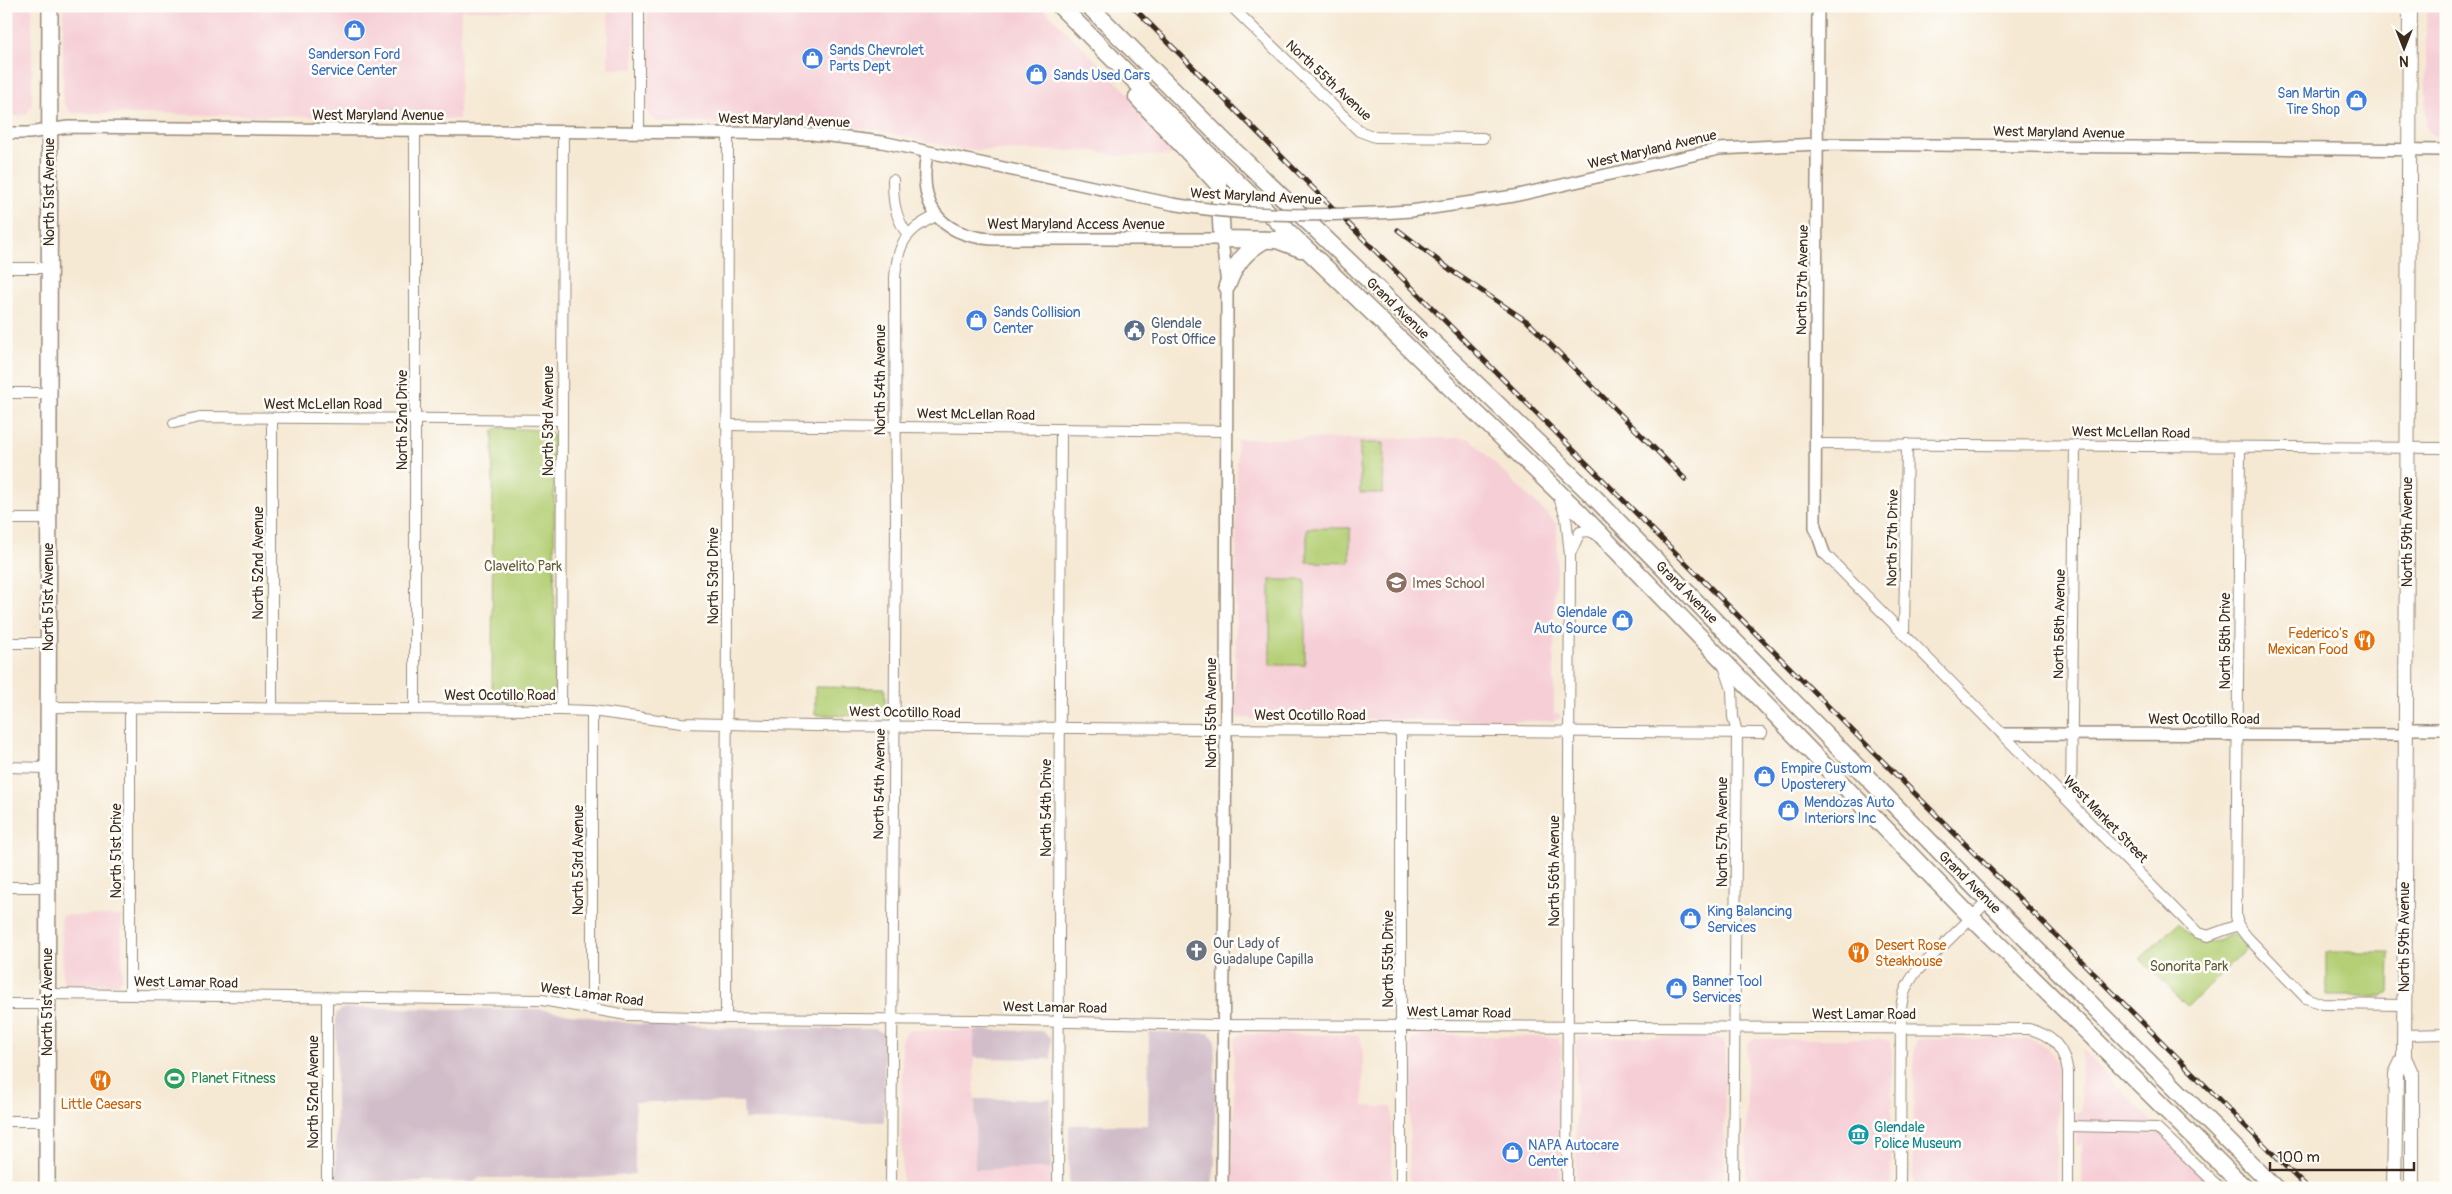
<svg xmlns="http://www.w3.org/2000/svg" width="2452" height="1194" viewBox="0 0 2452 1194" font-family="Pangolin,sans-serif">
<rect width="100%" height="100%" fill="#fdfcf7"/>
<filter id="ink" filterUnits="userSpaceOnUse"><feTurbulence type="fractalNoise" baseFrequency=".02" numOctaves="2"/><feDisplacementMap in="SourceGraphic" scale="10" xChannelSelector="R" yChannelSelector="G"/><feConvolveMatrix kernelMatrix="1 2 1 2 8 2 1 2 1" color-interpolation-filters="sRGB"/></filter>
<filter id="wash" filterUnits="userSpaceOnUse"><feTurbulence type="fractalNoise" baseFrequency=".0096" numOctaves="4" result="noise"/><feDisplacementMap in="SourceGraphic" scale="20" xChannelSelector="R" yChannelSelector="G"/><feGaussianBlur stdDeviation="1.12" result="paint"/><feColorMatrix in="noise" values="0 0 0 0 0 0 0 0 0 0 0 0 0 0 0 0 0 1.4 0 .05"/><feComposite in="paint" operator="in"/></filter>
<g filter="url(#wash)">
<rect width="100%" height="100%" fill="#f6e9d4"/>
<g fill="#f6cfd6">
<polygon points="6,6 31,6 32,10 32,104 27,113 19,116 6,117"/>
<polygon points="63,6 634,6 634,69 608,68 608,11 461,10 459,119 74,113 69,111 63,102"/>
<polygon points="648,6 1041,6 1147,112 1184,155 1118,156 1096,151 963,150 874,130 836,126 657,122 649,116 647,110"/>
<polygon points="2426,6 2446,6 2446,136 2436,136 2431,134 2426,127"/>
<polygon points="1469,438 1557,524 1557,570 1554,596 1554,713 1561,714 1560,719 1552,721 1238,718 1235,712 1237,439"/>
<polygon points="61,915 122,916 122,978 118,984 68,985 63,982"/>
<polygon points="910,1030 974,1030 975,1168 1051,1169 1051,1188 902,1188 902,1040 903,1035"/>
<polygon points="1241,1034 1360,1035 1363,1050 1363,1106 1392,1107 1392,1188 1233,1188 1234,1044 1235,1039"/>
<polygon points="1422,1035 1555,1037 1559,1039 1561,1045 1560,1188 1409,1188 1411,1043 1413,1038"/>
<polygon points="1582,1037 1716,1037 1723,1040 1725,1045 1724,1188 1576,1188 1576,1045 1579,1038"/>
<polygon points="1754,1039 1884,1039 1889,1041 1892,1046 1891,1188 1746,1188 1747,1046 1750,1041"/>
<polygon points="1921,1039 2029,1039 2047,1047 2053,1054 2057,1065 2057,1188 1913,1188 1914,1049 1917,1041"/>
<polygon points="2082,1049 2215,1188 2082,1188 2082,1143 2075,1147 2076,1113 2081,1110"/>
</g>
<g fill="#d1bdc9">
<polygon points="344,1008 538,1009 635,1024 727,1028 876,1029 883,1033 884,1039 884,1122 744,1120 743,1102 635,1102 635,1174 594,1178 479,1178 474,1182 336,1182 336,1014"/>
<polygon points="974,1030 1043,1031 1051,1038 1051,1059 974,1058"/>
<polygon points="1149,1032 1206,1033 1210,1034 1215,1040 1215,1161 1212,1188 1069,1188 1069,1125 1148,1125"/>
<rect x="975" y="1099" width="76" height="70"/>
</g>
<g fill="#b4cf75" stroke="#787c4a">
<polygon points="497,428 545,430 552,433 554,436 555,695 551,701 498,701 492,695 493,431"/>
<polygon points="1360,443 1384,443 1383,493 1360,493"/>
<polygon points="1307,528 1350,528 1350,563 1307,562"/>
<rect x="1270" y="580" width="35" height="85"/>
<polygon points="815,687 885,688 885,709 877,716 815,715"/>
<path d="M2178 923C2188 934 2200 945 2216 941 2221 940 2227 935 2232 935 2238 935 2243 943 2247 948L2188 1007 2140 959Z"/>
<polygon points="2326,952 2390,952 2389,992 2383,996 2326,996"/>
</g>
</g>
<g filter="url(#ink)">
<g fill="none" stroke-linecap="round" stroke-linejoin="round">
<defs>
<g id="minor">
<polyline points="639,6 639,132"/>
<polyline points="1231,6 1359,131 1375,137 1483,138"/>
<polyline points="415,131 415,709"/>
<path d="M893 180C893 202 895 216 907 234"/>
<polyline points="6,268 49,268"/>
<polyline points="6,393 48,393"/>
<polyline points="272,418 272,708"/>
<polyline points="174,423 200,417 562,420"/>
<polyline points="726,425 1226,431"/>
<polyline points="1815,444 2446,448"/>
<polyline points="2240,448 2236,916 2238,925 2247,937 2306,998 2322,1004 2404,1005"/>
<polyline points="1558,495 1566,517 1570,555 1567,1188"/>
<polyline points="6,519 48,519"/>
<polyline points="1824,553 2198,933 2208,936 2238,925"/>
<polyline points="1570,554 1580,532 1589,531 1598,535"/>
<polyline points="1904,633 1907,444"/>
<polyline points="6,643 48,643"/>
<polyline points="1724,666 1732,689 1733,717 1737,733 1733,1188"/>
<polyline points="48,707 561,710 592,711 681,723 811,726 1762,733"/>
<polyline points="561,710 563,131"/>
<polyline points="1401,730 1401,1188"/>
<polyline points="6,767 47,768"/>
<polyline points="2071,803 2075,445"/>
<polyline points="6,887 47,887"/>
<path d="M47 994 542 1000 627 1015 726 1018 978 1020 1212 1025 2029 1029C2053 1035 2064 1048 2068 1072V1188"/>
<polyline points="130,995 130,707"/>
<polyline points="6,1004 47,1004"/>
<polyline points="592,1009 592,711"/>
<polyline points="726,1018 728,133"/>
<polyline points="2404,1035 2446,1034"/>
<polyline points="6,1121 47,1121"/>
<polyline points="2069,1126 2157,1128 2220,1188"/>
<polyline points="327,1188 327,997"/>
<path d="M891 1188 896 528 895 277C898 244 905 230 936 216"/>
<polyline points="1058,1188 1061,429"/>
<path d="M1900 1188 1901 1008C1903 993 1907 984 1916 972L1988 901"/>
</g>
<g id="tertiary">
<polyline points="1818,6 1815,515 1815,527 1824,553"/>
<polyline points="6,133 29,133 68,127 812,134 882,142 1172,204"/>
<path d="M927 153C918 204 937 235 992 239H1222L1227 286 1226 729 1222 1188"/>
<polyline points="1411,211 1514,196 1719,149 1818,144 2446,150"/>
<polyline points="2406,729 2446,729"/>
<polyline points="2003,734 2406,735"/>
</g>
<g id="secondary">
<polyline points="2404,1057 2412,1075 2412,1188"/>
<polyline points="2394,1188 2396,1074 2404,1057 2410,6"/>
</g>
<polyline id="primary" points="47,1188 50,6"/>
<g id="trunk">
<polyline points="1060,6 1212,158 1579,512 1971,917 2245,1188"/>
<polyline points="1089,6 1224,141 1595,498 1988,901 2275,1188"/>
<polyline points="1137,97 1219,185 1222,239 1277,240 1301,249"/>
<path d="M1227 286C1235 264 1245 251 1265 240"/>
</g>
</defs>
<use href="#minor" stroke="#988a79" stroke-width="12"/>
<use href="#tertiary" stroke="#988a79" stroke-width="14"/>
<use href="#secondary" stroke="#988a79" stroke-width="16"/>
<use href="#primary" stroke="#988a79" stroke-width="18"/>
<use href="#trunk" stroke="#988a79" stroke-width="19"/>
<use href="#minor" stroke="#fff" stroke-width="10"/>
<use href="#tertiary" stroke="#fff" stroke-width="11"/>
<use href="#secondary" stroke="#fff" stroke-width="14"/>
<use href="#primary" stroke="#fff" stroke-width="15"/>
<use href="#trunk" stroke="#fff" stroke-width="16"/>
<defs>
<g id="rail">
<polyline points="1132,6 2307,1188"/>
<polyline points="1398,230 1452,271 1528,322 1685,479"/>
</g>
</defs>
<use href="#rail" stroke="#3b2a1e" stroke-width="5"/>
<use href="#rail" stroke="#fdfcf7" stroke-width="3" stroke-dasharray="9" stroke-linecap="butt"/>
<defs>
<path id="tertiary-bridge" d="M1172 204C1251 218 1331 216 1411 211"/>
</defs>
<use href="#tertiary-bridge" stroke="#988a79" stroke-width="14" stroke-linecap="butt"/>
<use href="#tertiary-bridge" stroke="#fff" stroke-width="11"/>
</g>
</g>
<defs>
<symbol id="shop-disc" viewBox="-11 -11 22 22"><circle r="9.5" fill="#3f7fe0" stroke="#fdfcf7"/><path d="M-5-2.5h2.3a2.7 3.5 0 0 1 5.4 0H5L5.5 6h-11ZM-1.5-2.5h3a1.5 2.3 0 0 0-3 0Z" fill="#fff"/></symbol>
<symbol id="civic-disc" viewBox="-11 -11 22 22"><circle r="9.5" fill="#5c6f8a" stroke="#fdfcf7"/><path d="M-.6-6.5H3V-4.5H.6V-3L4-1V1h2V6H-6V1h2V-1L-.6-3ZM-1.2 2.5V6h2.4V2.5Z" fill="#fff"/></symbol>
<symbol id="school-disc" viewBox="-11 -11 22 22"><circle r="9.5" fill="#8d6e63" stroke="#fdfcf7"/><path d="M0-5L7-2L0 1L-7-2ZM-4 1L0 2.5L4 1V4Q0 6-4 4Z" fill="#fff"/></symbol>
<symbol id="restaurant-disc" viewBox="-11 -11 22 22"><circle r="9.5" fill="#e8710a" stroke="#fdfcf7"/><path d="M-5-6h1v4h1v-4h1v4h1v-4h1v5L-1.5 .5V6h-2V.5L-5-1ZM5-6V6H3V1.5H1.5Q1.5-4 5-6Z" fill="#fff"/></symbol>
<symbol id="church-disc" viewBox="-11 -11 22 22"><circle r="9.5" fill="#6b7280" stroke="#fdfcf7"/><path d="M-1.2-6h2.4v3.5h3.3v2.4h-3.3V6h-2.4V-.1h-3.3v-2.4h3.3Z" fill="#fff"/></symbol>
<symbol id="stadium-disc" viewBox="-11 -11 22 22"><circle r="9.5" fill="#2e9e5b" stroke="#fdfcf7"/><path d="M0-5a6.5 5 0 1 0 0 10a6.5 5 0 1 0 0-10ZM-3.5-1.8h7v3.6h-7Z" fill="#fff"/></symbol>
<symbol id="museum-disc" viewBox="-11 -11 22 22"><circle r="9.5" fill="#0f9aa8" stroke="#fdfcf7"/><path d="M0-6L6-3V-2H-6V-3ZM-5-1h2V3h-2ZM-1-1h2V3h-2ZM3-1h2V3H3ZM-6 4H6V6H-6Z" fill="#fff"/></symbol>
</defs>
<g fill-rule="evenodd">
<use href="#shop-disc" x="342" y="18" width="25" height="25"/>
<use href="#shop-disc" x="800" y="46" width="25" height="25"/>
<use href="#shop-disc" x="1024" y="62" width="25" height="25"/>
<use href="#shop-disc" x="2344" y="88" width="25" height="25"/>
<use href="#shop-disc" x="964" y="308" width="25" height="25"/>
<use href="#civic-disc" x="1122" y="318" width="25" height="25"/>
<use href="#school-disc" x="1384" y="570" width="25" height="25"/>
<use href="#shop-disc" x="1610" y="608" width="25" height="25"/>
<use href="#restaurant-disc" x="2352" y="628" width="25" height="25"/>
<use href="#shop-disc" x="1752" y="764" width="25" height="25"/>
<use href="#shop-disc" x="1776" y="798" width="25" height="25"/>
<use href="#shop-disc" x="1678" y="906" width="25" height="25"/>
<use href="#church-disc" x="1184" y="938" width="25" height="25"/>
<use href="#restaurant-disc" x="1846" y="940" width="25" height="25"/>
<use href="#shop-disc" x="1664" y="976" width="25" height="25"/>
<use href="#stadium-disc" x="162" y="1066" width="25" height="25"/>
<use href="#restaurant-disc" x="88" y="1068" width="25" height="25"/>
<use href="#museum-disc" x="1846" y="1122" width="25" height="25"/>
<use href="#shop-disc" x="1500" y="1140" width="25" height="25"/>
</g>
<g text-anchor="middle" stroke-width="5" stroke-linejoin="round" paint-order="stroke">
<g font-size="14" fill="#366cbe" stroke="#fdfcf7" text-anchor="start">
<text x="829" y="55">Sands Chevrolet<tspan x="829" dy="16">Parts Dept</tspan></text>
<text x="354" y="59" text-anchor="middle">Sanderson Ford<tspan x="354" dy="16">Service Center</tspan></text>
<text x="1053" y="80">Sands Used Cars</text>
<text x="2340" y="98" text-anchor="end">San Martin<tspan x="2340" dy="16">Tire Shop</tspan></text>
<text x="993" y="317">Sands Collision<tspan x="993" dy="16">Center</tspan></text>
<text x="1607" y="617" text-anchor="end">Glendale<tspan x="1607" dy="16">Auto Source</tspan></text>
<text x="1781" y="773">Empire Custom<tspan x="1781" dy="16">Uposterery</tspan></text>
<text x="1804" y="807">Mendozas Auto<tspan x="1804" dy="16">Interiors Inc</tspan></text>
<text x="1707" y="916">King Balancing<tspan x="1707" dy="16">Services</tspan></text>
<text x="1692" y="986">Banner Tool<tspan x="1692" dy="16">Services</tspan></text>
<text x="1528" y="1150">NAPA Autocare<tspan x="1528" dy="16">Center</tspan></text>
</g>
<g font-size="14" fill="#3b2a1e" stroke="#fdfcf7">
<text transform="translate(1329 80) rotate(43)" y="5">North 55th Avenue</text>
<text x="378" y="120">West Maryland Avenue</text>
<text transform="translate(784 120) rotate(2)" y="5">West Maryland Avenue</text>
<text transform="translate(2059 132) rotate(1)" y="5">West Maryland Avenue</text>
<text transform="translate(1652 149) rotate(-13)" y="5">West Maryland Avenue</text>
<text transform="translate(49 192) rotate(-90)" y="5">North 51st Avenue</text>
<text transform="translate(1256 196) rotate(3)" y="5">West Maryland Avenue</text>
<text x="1076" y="229">West Maryland Access Avenue</text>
<text transform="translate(1802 280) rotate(-89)" y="5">North 57th Avenue</text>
<text transform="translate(1398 308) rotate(44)" y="5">Grand Avenue</text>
<text transform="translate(880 380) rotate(-90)" y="5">North 54th Avenue</text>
<text x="323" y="409">West McLellan Road</text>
<text transform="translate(976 414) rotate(1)" y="5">West McLellan Road</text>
<text transform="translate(402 420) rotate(-90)" y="5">North 52nd Drive</text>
<text transform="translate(548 421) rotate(-90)" y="5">North 53rd Avenue</text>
<text transform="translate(2131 432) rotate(1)" y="5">West McLellan Road</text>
<text transform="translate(2407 532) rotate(-90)" y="5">North 59th Avenue</text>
<text transform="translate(1892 538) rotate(-89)" y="5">North 57th Drive</text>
<text transform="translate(258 563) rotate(-90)" y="5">North 52nd Avenue</text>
<text transform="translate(713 576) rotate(-90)" y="5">North 53rd Drive</text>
<text transform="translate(1687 592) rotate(45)" y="5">Grand Avenue</text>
<text transform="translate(48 597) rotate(-90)" y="5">North 51st Avenue</text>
<text transform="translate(2059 624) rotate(-89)" y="5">North 58th Avenue</text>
<text transform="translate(2225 641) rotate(-90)" y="5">North 58th Drive</text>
<text x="500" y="700">West Ocotillo Road</text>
<text transform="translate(905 712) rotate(1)" y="5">West Ocotillo Road</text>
<text transform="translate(1211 713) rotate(-90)" y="5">North 55th Avenue</text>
<text x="1310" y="720">West Ocotillo Road</text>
<text x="2204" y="724">West Ocotillo Road</text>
<text transform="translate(879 784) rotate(-89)" y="5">North 54th Avenue</text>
<text transform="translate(1046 808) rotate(-90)" y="5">North 54th Drive</text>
<text transform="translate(2106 819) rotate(46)" y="5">West Market Street</text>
<text transform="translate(1722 832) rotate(-90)" y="5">North 57th Avenue</text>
<text transform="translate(116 851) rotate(-90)" y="5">North 51st Drive</text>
<text transform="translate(578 860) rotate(-90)" y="5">North 53rd Avenue</text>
<text transform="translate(1554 871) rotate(-90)" y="5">North 56th Avenue</text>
<text transform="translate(1970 882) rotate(45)" y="5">Grand Avenue</text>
<text transform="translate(2404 937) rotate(-90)" y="5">North 59th Avenue</text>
<text transform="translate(1388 959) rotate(-90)" y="5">North 55th Drive</text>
<text transform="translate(186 982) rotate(1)" y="5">West Lamar Road</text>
<text transform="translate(592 994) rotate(8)" y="5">West Lamar Road</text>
<text transform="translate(47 1002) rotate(-90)" y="5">North 51st Avenue</text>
<text transform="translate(1055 1007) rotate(1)" y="5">West Lamar Road</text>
<text transform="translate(1459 1012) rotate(1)" y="5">West Lamar Road</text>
<text x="1864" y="1019">West Lamar Road</text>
<text transform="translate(313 1092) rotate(-90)" y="5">North 52nd Avenue</text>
</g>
<g font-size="14" fill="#4e5e75" stroke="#fdfcf7" text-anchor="start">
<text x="1151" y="328">Glendale<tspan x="1151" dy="16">Post Office</tspan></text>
</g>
<g font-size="14" fill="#5f5c38" stroke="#fdfcf7">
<text x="523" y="571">Clavelito Park</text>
<text x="2189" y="971">Sonorita Park</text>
</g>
<g font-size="14" fill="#785e54" stroke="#fdfcf7" text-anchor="start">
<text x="1412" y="588">Imes School</text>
</g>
<g font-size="14" fill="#c56008" stroke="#fdfcf7" text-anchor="end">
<text x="2348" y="638">Federico's<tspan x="2348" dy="16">Mexican Food</tspan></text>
<text x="1875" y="950" text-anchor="start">Desert Rose<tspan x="1875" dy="16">Steakhouse</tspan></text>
<text x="101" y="1109" text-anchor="middle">Little Caesars</text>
</g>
<g font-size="14" fill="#5b616d" stroke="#fdfcf7" text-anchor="start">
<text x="1213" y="948">Our Lady of<tspan x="1213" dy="16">Guadalupe Capilla</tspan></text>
</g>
<g font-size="14" fill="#27864d" stroke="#fdfcf7" text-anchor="start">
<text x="191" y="1083">Planet Fitness</text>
</g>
<g font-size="14" fill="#0d838f" stroke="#fdfcf7" text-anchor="start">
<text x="1874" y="1132">Glendale<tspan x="1874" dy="16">Police Museum</tspan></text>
</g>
</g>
<rect width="2452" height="1194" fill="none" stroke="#fdfcf7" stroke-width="25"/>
<g transform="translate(2404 48) rotate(180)" stroke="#fdfcf7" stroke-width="4" paint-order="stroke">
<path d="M0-4L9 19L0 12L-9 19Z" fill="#3b2a1e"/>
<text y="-8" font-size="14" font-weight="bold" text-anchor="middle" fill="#3b2a1e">N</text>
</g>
<path d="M2270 1162v8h144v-8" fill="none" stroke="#3b2a1e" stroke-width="2.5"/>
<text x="2277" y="1162" font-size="15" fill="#3b2a1e" stroke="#fdfcf7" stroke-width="4" paint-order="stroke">100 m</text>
</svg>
